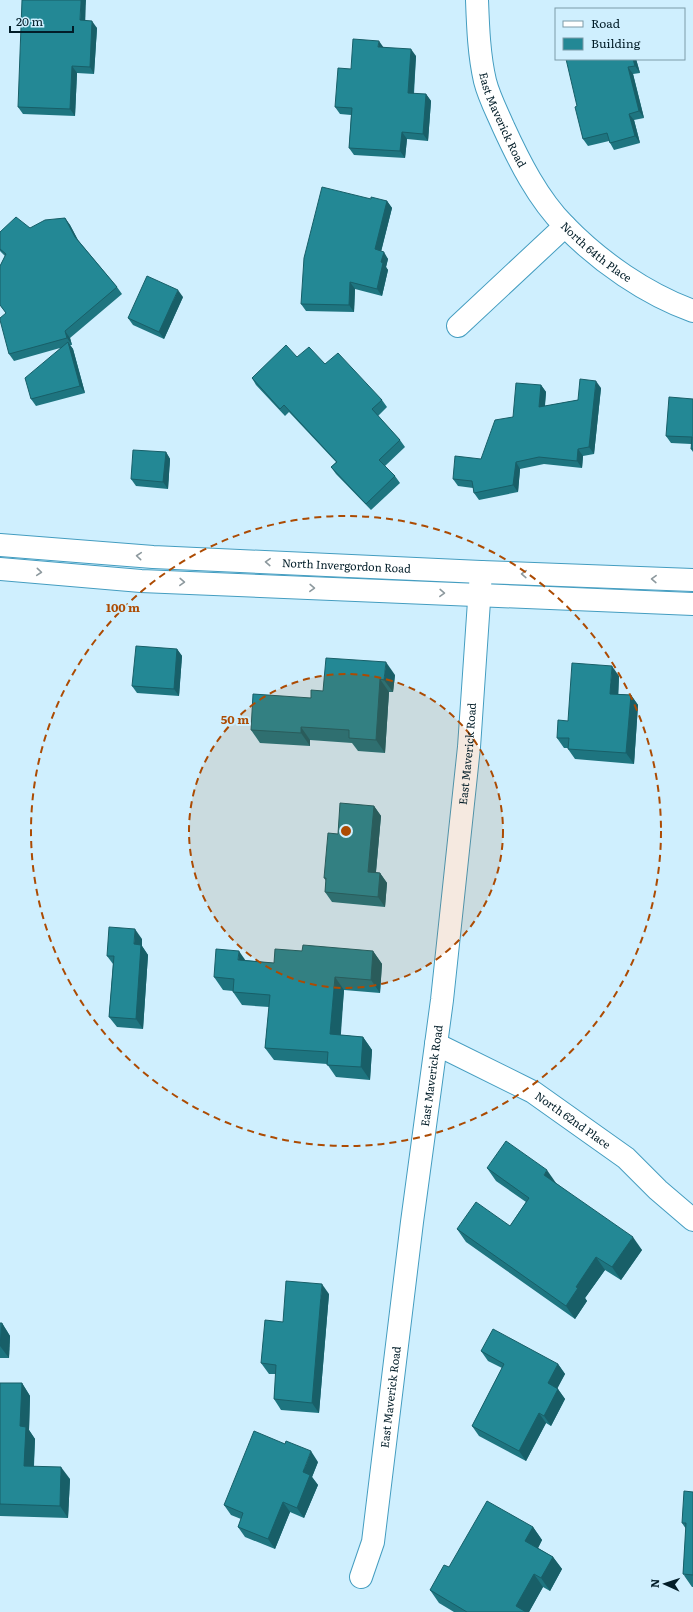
<svg xmlns="http://www.w3.org/2000/svg" width="693" height="1612" viewBox="0 0 693 1612" font-family="Literata,serif">
<rect width="100%" height="100%" fill="#cfeffe"/>
<g fill="none" stroke-linecap="round" stroke-linejoin="round">
<defs>
<g id="minor">
<path id="s1" d="M477 0C478 27 479 55 485 81 489 97 497 112 503 126 519 161 538 199 565 226 600 262 646 294 693 311"/>
<polyline points="458,326 565,226"/>
<path id="s2" d="M436 1044 533 1092 626 1158 658 1190 693 1220"/>
<path id="s3" d="M361 1577 373 1542 412 1222 442 1000 469 747 481 572"/>
</g>
<g id="tertiary">
<path id="s4" d="M0 545 153 557 481 572 693 580"/>
<polyline points="0,569 141,581 693,604"/>
</g>
</defs>
<use href="#minor" stroke="#449dc0" stroke-width="24"/>
<use href="#tertiary" stroke="#449dc0" stroke-width="24"/>
<use href="#minor" stroke="#fff" stroke-width="22"/>
<use href="#tertiary" stroke="#fff" stroke-width="22"/>
</g>
<g fill="#1e7580">
<polygon points="85,21 97,28 94,74 77,73 75,116 23,114 18,107"/>
<polygon points="383,47 416,56 414,94 426,94 431,101 428,141 407,139 405,158 354,155 349,148 351,115 340,114 335,107 351,69"/>
<polygon points="636,59 640,73 633,74 644,118 634,120 640,143 614,150 609,141 588,146 583,139 577,106"/>
<polygon points="371,199 387,201 392,208 381,251 388,259 386,267 388,270 382,296 355,289 354,312 306,311 301,304"/>
<polygon points="65,218 70,225 78,240 117,287 122,294 70,338 72,345 70,345 73,349 85,393 36,406 31,399 60,348 14,361 9,354 6,313 0,305 0,266 5,256 0,251 0,232 30,228"/>
<polygon points="183,297 164,339 133,325 128,318"/>
<polygon points="297,357 325,364 382,400 387,407 378,416 400,440 405,447 385,466 395,476 400,483 371,510 336,474 331,467 336,462 289,412 285,416 256,385 252,378"/>
<polygon points="541,385 546,392 545,406 578,400 601,388 594,454 583,456 582,468 544,464 520,469 518,492 479,500 474,493 473,488 458,486 453,479 481,459 513,417"/>
<polygon points="693,399 693,452 691,449 691,444 671,443 666,436"/>
<polygon points="166,452 170,459 168,489 136,486 131,479"/>
<polygon points="177,649 182,656 179,696 137,693 132,686"/>
<polygon points="395,675 393,692 389,692 385,753 358,751 352,743 310,740 310,746 260,743 251,730 323,691"/>
<polygon points="619,676 618,694 631,695 638,705 634,764 575,759 568,749 568,748 564,748 557,738 568,721"/>
<polygon points="374,806 381,816 376,872 380,873 387,883 385,907 332,902 325,892 326,881 324,878 338,834"/>
<polygon points="142,939 142,946 148,955 143,1029 117,1027 109,1017 113,964 107,956"/>
<polygon points="302,951 373,951 382,964 380,993 344,990 340,1035 363,1037 372,1050 370,1080 336,1077 327,1064 274,1060 265,1048 269,1007 242,1005 233,992 233,991 223,990 214,977 245,960 274,963"/>
<polygon points="487,1168 556,1183 642,1250 621,1280 605,1270 585,1298 587,1301 575,1319 466,1242 457,1229 510,1226 526,1202 496,1181"/>
<polygon points="329,1294 319,1413 281,1410 274,1399 276,1374 269,1374 261,1363 283,1322"/>
<polygon points="0,1323 2,1323 10,1336 9,1358 0,1358"/>
<polygon points="481,1351 558,1364 565,1374 557,1388 565,1399 551,1426 546,1423 526,1461 479,1436 472,1426 502,1368 488,1361"/>
<polygon points="0,1383 22,1383 30,1396 29,1430 35,1439 34,1466 70,1479 68,1518 0,1516"/>
<polygon points="318,1462 312,1477 318,1485 304,1518 290,1512 275,1549 245,1537 238,1527 241,1519 231,1515 224,1505"/>
<polygon points="693,1492 693,1587 692,1587 683,1574 686,1529 682,1523"/>
<polygon points="533,1527 542,1540 538,1548 553,1557 562,1569 550,1591 543,1587 529,1612 454,1612 439,1603 430,1590 449,1567"/>
</g>
<g fill="#185f68">
<polygon points="81,0 86,0 85,27 80,20"/>
<polygon points="92,21 97,28 94,74 90,67"/>
<polygon points="379,41 384,48 378,47"/>
<polygon points="411,49 416,56 413,100 408,93"/>
<polygon points="633,59 636,59 640,73 635,66"/>
<polygon points="72,66 77,73 75,116 70,109"/>
<polygon points="628,67 633,74 644,118 639,111"/>
<polygon points="426,94 431,101 428,141 423,134"/>
<polygon points="629,114 634,120 640,143 635,136"/>
<polygon points="402,132 407,139 405,158 400,151"/>
<polygon points="387,201 392,208 380,256 375,249"/>
<polygon points="65,218 70,225 80,244 75,237"/>
<polygon points="384,252 388,259 386,267 388,270 382,296 377,289 381,262"/>
<polygon points="350,282 355,289 354,312 349,305"/>
<polygon points="178,290 183,297 164,339 159,332"/>
<polygon points="65,331 70,338 72,345 67,338"/>
<polygon points="68,342 73,349 85,393 80,386"/>
<polygon points="596,381 601,388 594,454 589,447"/>
<polygon points="541,385 546,392 544,414 539,407"/>
<polygon points="578,449 583,456 582,468 577,461"/>
<polygon points="166,452 170,459 168,489 163,482"/>
<polygon points="516,462 520,469 518,492 513,485"/>
<polygon points="177,649 182,656 179,696 174,689"/>
<polygon points="386,662 395,675 393,692 384,680"/>
<polygon points="612,666 619,676 618,704 610,694"/>
<polygon points="380,679 389,692 385,753 376,740"/>
<polygon points="631,695 638,705 634,764 626,753"/>
<polygon points="301,727 310,740 310,746 301,733"/>
<polygon points="374,806 381,816 375,882 368,872"/>
<polygon points="380,873 387,883 385,907 378,897"/>
<polygon points="135,929 142,939 142,946 148,955 143,1029 136,1019 134,944"/>
<polygon points="239,951 248,964 238,960"/>
<polygon points="373,951 382,964 380,993 371,980"/>
<polygon points="335,977 344,990 340,1047 330,1034"/>
<polygon points="363,1037 372,1050 370,1080 361,1067"/>
<polygon points="547,1170 556,1183 553,1188 544,1175"/>
<polygon points="633,1237 642,1250 621,1280 612,1267"/>
<polygon points="596,1257 605,1270 585,1298 587,1301 575,1319 566,1306 576,1287"/>
<polygon points="322,1284 329,1294 319,1413 312,1403"/>
<polygon points="2,1323 10,1336 9,1358 0,1346"/>
<polygon points="558,1364 565,1374 555,1393 548,1383"/>
<polygon points="22,1383 30,1396 29,1430 35,1439 33,1478 24,1466 20,1426"/>
<polygon points="558,1389 565,1399 551,1426 544,1416"/>
<polygon points="539,1413 546,1423 526,1461 519,1451"/>
<polygon points="311,1451 318,1462 312,1477 318,1485 304,1518 297,1508 303,1472"/>
<polygon points="61,1467 70,1479 68,1518 60,1506"/>
<polygon points="283,1502 290,1512 275,1549 268,1539"/>
<polygon points="533,1527 542,1540 535,1554 525,1541"/>
<polygon points="553,1557 562,1569 550,1591 541,1578"/>
<polygon points="534,1574 543,1587 529,1612 520,1612 516,1606"/>
</g>
<g fill="#238895" stroke="#185f68">
<polygon points="22,0 81,0 80,20 92,21 90,67 72,66 70,109 18,107"/>
<polygon points="353,39 379,41 378,47 411,49 408,93 426,94 423,134 402,132 400,151 349,148 352,108 335,107 338,68 351,69"/>
<polygon points="566,59 633,59 635,66 628,67 639,111 629,114 635,136 610,143 607,133 583,139 575,107 577,106"/>
<polygon points="322,187 371,199 371,197 387,201 375,249 384,252 381,262 383,263 377,289 350,282 349,305 301,304 304,258"/>
<polygon points="16,217 30,228 45,220 65,218 75,237 117,287 65,331 67,338 9,354 0,320 0,318 6,313 0,305 0,266 6,254 0,249 0,232"/>
<polygon points="147,276 178,290 159,332 128,318"/>
<polygon points="68,342 80,386 31,399 25,378"/>
<polygon points="286,345 297,357 309,347 325,364 338,353 382,400 372,409 400,440 379,460 395,476 366,504 331,467 337,462 284,405 280,409 252,378"/>
<polygon points="580,379 596,381 589,447 578,449 577,461 539,457 516,462 513,485 474,493 472,481 453,479 455,456 481,459 495,420 513,417 516,383 541,385 539,407 578,400"/>
<polygon points="669,397 693,399 693,449 691,449 692,437 666,436"/>
<polygon points="133,450 166,452 163,482 131,479"/>
<polygon points="136,646 177,649 174,689 132,686"/>
<polygon points="326,658 386,662 384,680 380,679 376,740 349,738 349,730 301,727 301,733 251,730 253,694 311,698 311,690 323,691"/>
<polygon points="572,663 612,666 610,694 631,695 626,753 568,749 569,738 557,738 558,720 568,721"/>
<polygon points="340,803 374,806 368,872 380,873 378,897 325,892 326,878 324,878 328,833 338,834"/>
<polygon points="109,927 135,929 134,944 141,945 136,1019 109,1017 114,956 107,956"/>
<polygon points="303,945 373,951 371,980 335,977 330,1034 363,1037 361,1067 327,1065 328,1052 265,1048 270,995 233,992 234,979 214,977 216,949 239,951 238,960 274,963 275,949 302,951"/>
<polygon points="506,1141 547,1170 544,1175 633,1237 612,1267 596,1257 576,1287 578,1288 566,1306 457,1229 476,1202 510,1226 529,1198 487,1168"/>
<polygon points="286,1281 322,1284 312,1403 274,1399 276,1365 261,1363 265,1320 283,1322"/>
<polygon points="0,1323 2,1323 0,1346"/>
<polygon points="493,1329 558,1364 548,1383 558,1389 544,1416 539,1413 519,1451 472,1426 504,1364 481,1351"/>
<polygon points="0,1383 22,1383 20,1426 26,1427 24,1466 61,1467 60,1506 0,1504"/>
<polygon points="254,1431 285,1444 286,1441 311,1451 303,1472 310,1475 297,1508 283,1502 268,1539 238,1527 243,1513 224,1505"/>
<polygon points="684,1491 693,1492 693,1575 683,1574 686,1523 682,1523"/>
<polygon points="487,1501 533,1527 525,1541 553,1557 541,1578 534,1574 516,1606 526,1612 467,1612 430,1590 444,1565 449,1567"/>
</g>
<defs><path id="oneway-chevron" d="M-2-3.5L2.5 0L-2 3.5" fill="none" stroke-width="1.6" stroke-linecap="round" stroke-linejoin="round"/></defs>
<g stroke="#8d999e">
<use href="#oneway-chevron" transform="translate(139 556) rotate(-175)"/>
<use href="#oneway-chevron" transform="translate(268 562) rotate(-177)"/>
<use href="#oneway-chevron" transform="translate(39 572) rotate(5)"/>
<use href="#oneway-chevron" transform="translate(524 574) rotate(-178)"/>
<use href="#oneway-chevron" transform="translate(654 579) rotate(-178)"/>
<use href="#oneway-chevron" transform="translate(182 582) rotate(2)"/>
<use href="#oneway-chevron" transform="translate(312 588) rotate(2)"/>
<use href="#oneway-chevron" transform="translate(442 593) rotate(2)"/>
</g>
<circle cx="346" cy="831" r="157" fill="#ac4b03" fill-opacity=".12"/>
<g fill="none" stroke="#ac4b03" stroke-width="2" stroke-dasharray="7 5">
<circle cx="346" cy="831" r="157"/>
<circle cx="346" cy="831" r="315"/>
</g>
<g text-anchor="middle" stroke-width="4" stroke-linejoin="round" paint-order="stroke">
<g font-size="11" fill="#021d28" stroke="#cfeffe">
<text dy="4" stroke="none"><textPath href="#s1" startOffset="124">East Maverick Road</textPath></text>
<text dy="4" stroke="none"><textPath href="#s1" startOffset="289">North 64th Place</textPath></text>
<text dy="4" stroke="none"><textPath href="#s4" startOffset="347">North Invergordon Road</textPath></text>
<text dy="4" stroke="none"><textPath href="#s3" startOffset="831">East Maverick Road</textPath></text>
<text dy="4" stroke="none"><textPath href="#s3" startOffset="507">East Maverick Road</textPath></text>
<text dy="4" stroke="none"><textPath href="#s2" startOffset="157">North 62nd Place</textPath></text>
<text dy="4" stroke="none"><textPath href="#s3" startOffset="183">East Maverick Road</textPath></text>
</g>
</g>
<circle cx="346" cy="831" r="6" fill="#ac4b03" stroke="#cfeffe" stroke-width="2"/>
<g font-size="12" text-anchor="middle" font-weight="bold" fill="#ac4b03" stroke="#cfeffe" stroke-width="4" stroke-linejoin="round" paint-order="stroke">
<text x="123" y="612">100 m</text>
<text x="235" y="724">50 m</text>
</g>
<rect x="555" y="8" width="130" height="52" fill="#cfeffe" stroke="#7d9ba8"/>
<rect x="563" y="21" width="20" height="6" fill="#ffffff" stroke="#7d9ba8"/>
<text x="591" y="28" font-size="12" fill="#021d28">Road</text>
<rect x="563" y="38" width="20" height="12" fill="#238895" stroke="#7d9ba8"/>
<text x="591" y="48" font-size="12" fill="#021d28">Building</text>
<g transform="translate(665 1584) rotate(273)" stroke="#cfeffe" stroke-width="3" paint-order="stroke">
<path d="M0-3L7 15L0 10L-7 15Z" fill="#021d28"/>
<text y="-6" font-size="11" font-weight="bold" text-anchor="middle" fill="#021d28">N</text>
</g>
<path d="M10 26v6h63v-6" fill="none" stroke="#021d28" stroke-width="2"/>
<text x="16" y="26" font-size="12" fill="#021d28" stroke="#cfeffe" stroke-width="3" paint-order="stroke">20 m</text>
</svg>
